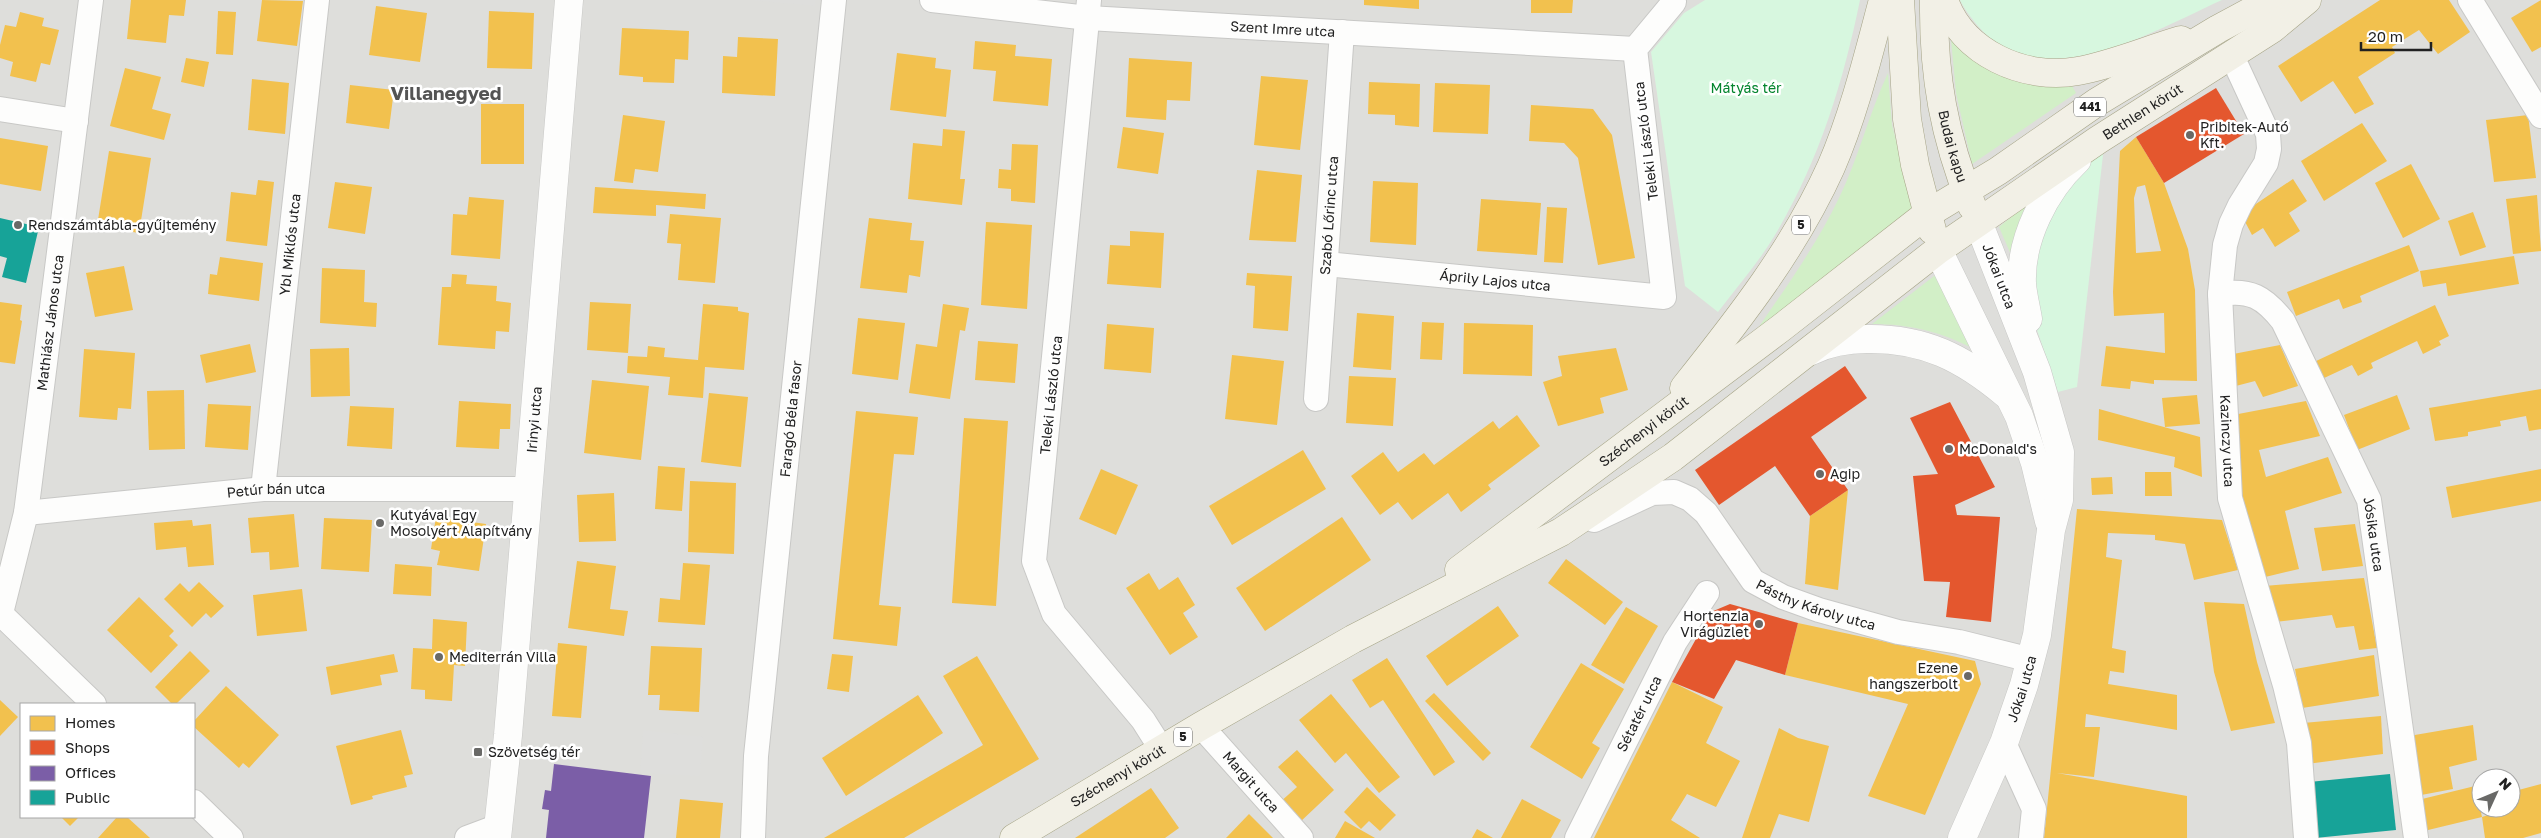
<svg xmlns="http://www.w3.org/2000/svg" width="2541" height="838" viewBox="0 0 2541 838" font-family="'Golos Text',sans-serif">
<rect width="100%" height="100%" fill="#efefea"/>
<path fill="#dededb" fill-rule="evenodd" d="M0 0H2541V838H0ZM21 704H194V817H21ZM2481 778H2511V808H2481Z"/>
<g fill="#d2efc7">
<polygon points="1950,29 2070,82 2076,93 1972,164 1956,93"/>
<path d="M1888 73 1892 125 1914 211 1754 334C1784 290 1816 246 1839 198 1859 157 1869 113 1888 73Z"/>
<polygon points="2037,196 2015,264 1999,227"/>
<path d="M1938 273 1976 350C1942 332 1910 324 1872 324Z"/>
</g>
<g fill="#d7f7df">
<path d="M1705 0H1860C1843 83 1819 161 1775 235 1759 262 1737 287 1718 312L1685 286 1651 52 1684 13Z"/>
<path d="M1960 0H2222C2153 31 2040 100 1977 25 1971 17 1964 9 1960 0Z"/>
<polygon points="2104,146 2077,387 2058,392 2037,330 2033,301 2037,251 2055,204"/>
</g>
<g fill="#dededc">
<polygon points="750,0 816,0 815,6"/>
<polygon points="643,730 703,737 700,776 640,773"/>
</g>
<g fill="#f2c14e" fill-rule="evenodd">
<polygon points="131,0 186,0 184,16 169,15 166,43 127,39"/>
<polygon points="262,0 303,1 297,46 257,41"/>
<polygon points="1364,0 1419,0 1419,9 1364,5"/>
<polygon points="1531,0 1573,0 1572,13 1531,13"/>
<polygon points="2380,0 2449,0 2470,32 2438,54 2419,30 2392,47 2395,53 2358,77 2374,104 2355,114 2333,81 2301,102 2278,66"/>
<polygon points="2541,0 2541,47 2532,52 2511,18"/>
<polygon points="376,6 427,13 420,62 369,55"/>
<polygon points="218,11 236,12 233,55 216,54"/>
<polygon points="489,11 534,13 532,69 487,68"/>
<polygon points="20,12 44,18 42,26 59,30 50,65 41,63 36,82 10,76 13,62 0,58 0,45 5,25 16,27"/>
<polygon points="622,28 689,31 688,60 675,59 674,83 643,82 643,77 619,75"/>
<polygon points="738,37 778,39 775,96 722,93 723,56 737,57"/>
<polygon points="975,41 1016,45 1015,56 1052,59 1048,106 993,101 996,71 973,69"/>
<polygon points="897,53 936,58 935,68 951,70 946,117 890,110"/>
<polygon points="186,58 209,62 204,87 181,82"/>
<polygon points="1129,58 1192,62 1190,101 1167,100 1166,120 1126,117"/>
<polygon points="125,68 161,77 152,109 171,114 164,140 110,126"/>
<polygon points="1261,76 1308,80 1300,150 1254,145"/>
<polygon points="252,79 289,83 285,134 248,130"/>
<polygon points="1369,82 1420,84 1419,127 1395,125 1395,115 1368,114"/>
<polygon points="1435,83 1490,85 1488,134 1433,132"/>
<polygon points="350,85 394,90 389,129 346,123"/>
<rect x="481" y="104" width="43" height="60"/>
<polygon points="1531,105 1593,109 1612,135 1635,258 1598,265 1578,158 1564,143 1529,141"/>
<polygon points="623,115 665,121 658,172 635,169 633,183 614,181"/>
<polygon points="2528,115 2536,178 2494,182 2486,120"/>
<polygon points="2362,123 2387,161 2324,201 2301,161"/>
<polygon points="1123,127 1164,133 1158,174 1117,168"/>
<polygon points="943,129 965,131 960,179 965,179 962,205 908,199 913,143 942,146"/>
<path d="M2136 137 2164 183 2188 249 2195 290 2197 381 2154 380V384L2131 381 2130 389 2101 386 2106 346 2165 353 2164 313 2114 316 2113 292 2120 151ZM2145 185 2161 251 2136 253 2134 198 2137 187Z"/>
<polygon points="0,138 48,146 41,191 0,184"/>
<polygon points="1012,144 1038,145 1035,203 1011,201 1011,189 998,188 999,169 1011,170"/>
<polygon points="109,151 151,158 139,233 97,226"/>
<polygon points="2411,164 2440,219 2403,238 2375,183"/>
<polygon points="1257,170 1302,175 1296,242 1249,240"/>
<polygon points="2293,179 2307,201 2289,213 2300,231 2275,247 2263,228 2252,235 2241,214"/>
<polygon points="258,180 274,182 267,246 226,241 231,192 256,195"/>
<polygon points="1373,181 1418,183 1416,245 1370,242"/>
<polygon points="335,182 372,187 365,234 328,228"/>
<polygon points="595,187 706,194 705,209 656,205 656,216 593,213"/>
<polygon points="2537,195 2541,251 2513,254 2506,199"/>
<polygon points="469,197 504,200 500,259 451,255 453,214 467,215"/>
<polygon points="1481,199 1541,203 1537,255 1477,251"/>
<polygon points="1547,207 1567,208 1563,263 1544,262"/>
<polygon points="2473,212 2486,247 2460,256 2448,221"/>
<polygon points="670,214 721,218 715,283 678,280 681,244 667,243"/>
<polygon points="869,218 912,223 910,240 924,241 920,277 909,275 907,293 860,288"/>
<polygon points="986,222 1032,225 1027,309 981,305"/>
<polygon points="1130,231 1164,233 1161,288 1107,284 1110,245 1130,246"/>
<polygon points="2409,245 2419,271 2360,296 2362,302 2343,309 2339,299 2296,316 2287,292"/>
<polygon points="2514,256 2519,284 2448,296 2446,283 2423,287 2420,271"/>
<polygon points="220,257 263,263 259,301 208,294 210,274 217,275"/>
<polygon points="124,266 133,310 95,317 86,273"/>
<polygon points="322,268 365,270 364,302 377,303 376,327 320,323"/>
<polygon points="1247,273 1292,276 1288,331 1253,328 1255,286 1246,285"/>
<polygon points="452,274 467,275 466,284 497,286 496,301 511,303 509,332 496,331 495,349 438,345 442,287 451,287"/>
<polygon points="0,302 22,305 20,320 22,321 15,364 0,362"/>
<polygon points="590,302 631,304 628,353 587,350"/>
<polygon points="703,304 738,307 738,311 749,313 744,370 705,367 703,398 668,395 670,377 627,373 628,356 647,357 648,346 665,348 664,357 698,360"/>
<polygon points="943,304 969,308 965,331 960,330 950,399 909,393 916,344 937,347"/>
<polygon points="2435,305 2449,336 2439,341 2441,345 2423,354 2417,341 2371,363 2373,368 2358,376 2352,365 2322,379 2314,362"/>
<polygon points="1357,313 1394,316 1391,370 1353,367"/>
<polygon points="858,318 905,323 898,380 852,374"/>
<polygon points="1422,322 1444,323 1442,360 1420,359"/>
<polygon points="1464,323 1533,325 1532,376 1463,374"/>
<polygon points="1107,324 1154,328 1151,373 1104,369"/>
<polygon points="978,341 1018,344 1015,383 975,380"/>
<polygon points="250,344 256,372 206,383 200,355"/>
<polygon points="2280,345 2298,386 2263,397 2255,381 2232,387 2228,355"/>
<polygon points="349,348 350,396 311,397 310,349"/>
<polygon points="1616,348 1628,390 1600,398 1604,413 1558,426 1543,382 1562,376 1558,356"/>
<polygon points="84,349 135,353 131,409 118,408 117,420 79,417"/>
<polygon points="1232,355 1284,361 1277,425 1225,419"/>
<polygon points="1349,376 1396,378 1393,426 1346,423"/>
<polygon points="592,380 649,386 641,460 584,453"/>
<polygon points="2541,389 2541,429 2529,431 2526,416 2500,421 2501,426 2468,432 2468,436 2435,441 2429,408"/>
<polygon points="184,390 185,449 149,450 147,391"/>
<polygon points="709,393 748,397 741,467 701,462"/>
<polygon points="2197,395 2200,424 2165,427 2162,398"/>
<polygon points="2397,395 2410,429 2357,450 2344,415"/>
<polygon points="459,401 511,404 510,429 500,429 499,449 456,447"/>
<polygon points="2306,401 2320,436 2259,450 2266,477 2328,457 2342,493 2285,511 2299,569 2261,578 2239,485 2233,415"/>
<polygon points="208,404 251,406 248,450 205,447"/>
<polygon points="350,406 394,408 392,449 347,446"/>
<polygon points="2099,409 2200,437 2202,477 2174,467 2175,457 2098,440"/>
<polygon points="856,411 918,417 914,455 894,454 879,605 901,607 897,646 833,639"/>
<polygon points="1517,415 1540,446 1488,485 1491,489 1461,512 1448,493 1412,520 1398,502 1380,515 1351,476 1383,452 1398,472 1424,453 1434,465 1493,421 1499,429"/>
<polygon points="964,418 1008,421 996,606 952,603"/>
<polygon points="1303,450 1326,489 1232,545 1209,506"/>
<polygon points="658,466 685,468 682,511 655,509"/>
<polygon points="1101,469 1138,485 1116,535 1079,519"/>
<polygon points="2541,469 2541,501 2452,518 2446,487"/>
<polygon points="2145,472 2171,472 2172,496 2145,496"/>
<polygon points="2112,477 2113,494 2092,495 2091,478"/>
<polygon points="690,481 736,483 734,554 688,552"/>
<polygon points="1848,490 1838,590 1805,584 1810,516"/>
<polygon points="614,493 616,541 579,542 577,495"/>
<polygon points="2077,509 2222,520 2238,570 2194,580 2185,544 2155,540 2155,535 2108,533 2106,557 2122,560 2112,648 2126,651 2124,673 2110,671 2108,684 2177,695 2177,730 2086,714 2085,727 2100,727 2094,777 2057,773 2187,796 2187,838 2044,838"/>
<polygon points="294,514 299,567 270,570 269,552 251,553 248,518"/>
<polygon points="436,517 486,524 479,571 437,565 440,551 431,549"/>
<polygon points="1342,517 1371,560 1265,631 1236,588"/>
<polygon points="324,518 372,520 369,572 321,569"/>
<polygon points="192,520 193,526 211,524 214,565 188,567 186,547 156,550 154,523"/>
<polygon points="2355,524 2363,566 2322,571 2314,528"/>
<polygon points="1566,559 1623,602 1605,625 1548,583"/>
<polygon points="577,561 616,566 610,609 628,611 624,636 568,628"/>
<polygon points="683,563 710,565 705,625 658,622 660,598 680,600"/>
<polygon points="395,564 432,567 431,596 393,594"/>
<polygon points="1149,573 1159,590 1178,577 1195,605 1183,613 1198,637 1170,655 1126,588"/>
<polygon points="2364,578 2377,648 2359,650 2354,626 2336,628 2332,615 2275,622 2264,586"/>
<polygon points="199,582 224,606 211,618 206,613 192,627 164,599 180,583 189,592"/>
<polygon points="302,589 307,631 257,636 253,595"/>
<polygon points="139,597 174,631 169,636 178,645 151,673 107,630"/>
<polygon points="2204,602 2244,604 2257,662 2275,723 2231,731 2214,672"/>
<polygon points="1498,606 1519,636 1447,686 1426,656"/>
<polygon points="1626,607 1658,626 1624,684 1591,665"/>
<polygon points="433,619 467,622 465,666 454,665 452,701 425,699 425,690 411,689 413,648 432,649"/>
<polygon points="1798,623 1975,661 1981,684 1925,815 1868,796 1908,704 1785,675"/>
<polygon points="558,643 587,646 581,718 552,716"/>
<polygon points="651,646 702,648 699,712 659,710 660,695 648,695"/>
<polygon points="190,651 210,671 176,704 172,704 155,687"/>
<polygon points="394,654 398,672 380,675 382,685 331,695 326,667"/>
<polygon points="832,654 853,656 849,692 827,689"/>
<polygon points="2374,655 2379,696 2302,708 2295,669"/>
<polygon points="977,656 1039,759 904,838 824,838 983,745 943,676"/>
<polygon points="1387,658 1455,762 1434,776 1383,700 1370,708 1352,680"/>
<polygon points="1581,663 1624,689 1592,743 1600,748 1582,779 1530,747"/>
<polygon points="1672,682 1723,707 1706,743 1740,761 1716,807 1687,794 1671,820 1700,838 1594,838"/>
<polygon points="226,686 279,735 249,768 243,763 239,768 194,727 194,721"/>
<polygon points="1434,693 1491,753 1483,761 1425,701"/>
<polygon points="1331,694 1400,777 1379,793 1346,753 1335,763 1299,720"/>
<polygon points="918,695 943,733 846,796 822,758"/>
<polygon points="0,700 18,717 0,736"/>
<polygon points="2381,716 2383,754 2307,764 2303,723"/>
<polygon points="2473,725 2477,760 2449,767 2453,789 2416,796 2409,736"/>
<polygon points="1779,728 1798,738 1829,746 1809,822 1779,814 1770,838 1742,838"/>
<polygon points="401,730 413,774 404,776 407,787 372,796 373,799 351,805 336,746"/>
<polygon points="1297,750 1334,790 1299,823 1279,803 1297,787 1278,767"/>
<polygon points="2541,784 2541,833 2523,838 2485,838 2482,817 2511,808 2511,792"/>
<polygon points="2475,786 2482,817 2424,831 2418,800"/>
<polygon points="1367,787 1396,815 1380,831 1369,821 1361,829 1344,812"/>
<polygon points="1151,788 1179,828 1165,838 1075,838"/>
<polygon points="680,799 723,803 720,838 676,838"/>
<polygon points="1522,799 1561,820 1551,838 1501,838"/>
<polygon points="1249,814 1273,838 1226,838"/>
<polygon points="61,817 79,817 70,826"/>
<polygon points="117,817 127,817 150,838 98,838"/>
<polygon points="1345,821 1375,838 1335,838"/>
<polygon points="1477,829 1493,838 1472,838"/>
</g>
<g fill="#e4572e">
<polygon points="2216,88 2244,134 2164,183 2136,137"/>
<polygon points="1845,366 1867,398 1811,437 1848,490 1810,516 1775,466 1719,505 1695,470"/>
<polygon points="1950,402 1995,487 1955,505 1957,515 2000,517 1991,622 1946,617 1950,582 1924,581 1913,476 1938,474 1910,418"/>
<polygon points="1730,604 1798,623 1785,675 1736,660 1714,699 1672,682 1711,612"/>
</g>
<polygon fill="#7b5ea7" points="554,764 651,776 644,838 546,838 549,810 542,809 545,790 551,791"/>
<g fill="#17a398">
<polygon points="0,218 39,227 26,283 2,277 7,258 0,256"/>
<polygon points="2390,774 2396,830 2315,838 2309,782"/>
</g>
<g fill="none" stroke-linecap="round" stroke-linejoin="round">
<defs>
<g id="minor">
<path id="s1" d="M932 0 1088 18 1635 49"/>
<polyline points="1089,0 1034,561 1054,614 1143,720 1162,750"/>
<polyline points="2470,0 2541,116"/>
<path id="s2" d="M2231 54 2268 134 2269 149 2266 163 2240 205 2231 224 2225 245 2220 294 2230 498 2285 685 2299 743 2306 838"/>
<polyline points="0,109 76,121"/>
<path id="s3" d="M1326 264 1664 297 1635 49 1674 2 1672 0"/>
<path id="s4" d="M2220 294C2250 289 2264 297 2283 321L2369 500 2416 838"/>
<path id="s5" d="M1316 399 1342 32"/>
<path id="s6" d="M263 489 317 0"/>
<path id="s7" d="M26 513 263 489H527"/>
<path id="s8" d="M1594 520 1652 493 1674 492 1690 499 1706 513 1753 581 1783 597 1819 610 1898 632 1959 642 2031 660"/>
<polyline points="0,613 94,704"/>
<path id="s9" d="M0 617 26 513 91 0"/>
<path id="s10" d="M1201 726 1301 838"/>
<polyline points="2004,743 2034,809 2031,838"/>
<polyline points="194,802 231,838"/>
<polyline points="467,838 499,826"/>
<path id="s11" d="M753 838 756 756 834 0"/>
<path id="s12" d="M1577 838 1675 642 1707 593"/>
</g>
<g id="tertiary">
<polyline points="1938,250 2019,416 2035,463 2049,521"/>
<path d="M2028 319C2026 307 2023 296 2022 284 2020 239 2045 190 2077 160"/>
<path d="M1811 351C1829 342 1847 339 1867 339 1924 338 1963 358 2006 394"/>
<path id="s13" d="M497 838 508 735 569 0"/>
<path id="s14" d="M1962 838 2004 743 2024 685 2037 635 2051 530 2059 500 2060 452 2037 372 1979 224"/>
</g>
<g id="primary">
<polyline points="1900,0 1907,119 1915,165 1932,230"/>
<path id="s15" d="M1934 0C1933 76 1944 136 1972 206"/>
<path d="M1944 0C1962 53 2025 81 2078 71 2112 65 2147 50 2181 40"/>
<path d="M1684 388C1739 319 1794 249 1831 167 1854 114 1868 56 1883 0"/>
<path id="s16" d="M1459 570 1781 328 1927 214 1998 171 2097 102 2218 29 2259 7 2279 0"/>
<path id="s17" d="M1014 838 1201 726 1353 639 1561 532 1673 457 1938 250 2098 140 2272 29 2307 0"/>
</g>
</defs>
<use href="#minor" stroke="#c8c8c6" stroke-width="26"/>
<use href="#tertiary" stroke="#c8c8c6" stroke-width="29"/>
<use href="#primary" stroke="#a6a486" stroke-width="29"/>
<use href="#minor" stroke="#fdfdfc" stroke-width="24"/>
<use href="#tertiary" stroke="#fdfdfc" stroke-width="28"/>
<use href="#primary" stroke="#f2f0e6" stroke-width="28"/>
</g>
<g fill="#696967" stroke="#fff" stroke-width="2">
<circle cx="2190" cy="135" r="5"/>
<circle cx="18" cy="225" r="5"/>
<circle cx="1949" cy="449" r="5"/>
<circle cx="1820" cy="474" r="5"/>
<circle cx="380" cy="523" r="5"/>
<circle cx="1759" cy="624" r="5"/>
<circle cx="439" cy="657" r="5"/>
<circle cx="1968" cy="676" r="5"/>
<rect x="473" y="747" width="10" height="10" rx="2.5"/>
</g>
<g text-anchor="middle" stroke-width="5" stroke-linejoin="round" paint-order="stroke">
<g fill="#fff" stroke="#646464" stroke-width="1">
<rect x="2074" y="97.5" width="32" height="19" rx="4"/>
<rect x="1792" y="215.5" width="18" height="19" rx="4"/>
<rect x="1174" y="727.5" width="18" height="19" rx="4"/>
</g>
<g font-size="12" font-weight="bold" fill="#212121">
<text x="2090" y="111">441</text>
<text x="1801" y="229">5</text>
<text x="1183" y="741">5</text>
</g>
<g font-size="14" fill="#212121" stroke="#fff">
<text dy="5" stroke="none"><textPath href="#s1" startOffset="352">Szent Imre utca</textPath></text>
<text dy="5" stroke="none"><textPath href="#s17" startOffset="1345">Bethlen körút</textPath></text>
<text transform="translate(1646 141) rotate(-97)" y="5">Teleki László utca</text>
<text dy="5" stroke="none"><textPath href="#s15" startOffset="148">Budai kapu</textPath></text>
<text dy="5" stroke="none"><textPath href="#s5" startOffset="184">Szabó Lőrinc utca</textPath></text>
<text dy="5" stroke="none"><textPath href="#s6" startOffset="246">Ybl Miklós utca</textPath></text>
<text transform="translate(1999 276) rotate(69)" y="5">Jókai utca</text>
<text dy="5" stroke="none"><textPath href="#s3" startOffset="170">Áprily Lajos utca</textPath></text>
<text dy="5" stroke="none"><textPath href="#s9" startOffset="299">Mathiász János utca</textPath></text>
<text transform="translate(1051 395) rotate(-84)" y="5">Teleki László utca</text>
<text dy="5" stroke="none"><textPath href="#s13" startOffset="420">Irinyi utca</textPath></text>
<text dy="5" stroke="none"><textPath href="#s11" startOffset="421">Faragó Béla fasor</textPath></text>
<text dy="5" stroke="none"><textPath href="#s16" startOffset="231">Széchenyi körút</textPath></text>
<text dy="5" stroke="none"><textPath href="#s2" startOffset="406">Kazinczy utca</textPath></text>
<text dy="5" stroke="none"><textPath href="#s7" startOffset="251">Petúr bán utca</textPath></text>
<text dy="5" stroke="none"><textPath href="#s4" startOffset="306">Jósika utca</textPath></text>
<text dy="5" stroke="none"><textPath href="#s8" startOffset="275">Pásthy Károly utca</textPath></text>
<text dy="5" stroke="none"><textPath href="#s14" startOffset="161">Jókai utca</textPath></text>
<text dy="5" stroke="none"><textPath href="#s12" startOffset="139">Sétatér utca</textPath></text>
<text dy="5" stroke="none"><textPath href="#s17" startOffset="121">Széchenyi körút</textPath></text>
<text dy="5" stroke="none"><textPath href="#s10" startOffset="75">Margit utca</textPath></text>
</g>
<g font-size="14" fill="#04852e" stroke="#fff">
<text x="1746" y="93">Mátyás tér</text>
</g>
<g font-size="14" fill="#212121" stroke="#fff" text-anchor="start">
<text x="2200" y="132">Pribitek-Autó<tspan x="2200" dy="16">Kft.</tspan></text>
<text x="28" y="230">Rendszámtábla-gyűjtemény</text>
<text x="1959" y="454">McDonald's</text>
<text x="1830" y="479">Agip</text>
<text x="390" y="520">Kutyával Egy<tspan x="390" dy="16">Mosolyért Alapítvány</tspan></text>
<text x="1749" y="621" text-anchor="end">Hortenzia<tspan x="1749" dy="16">Virágüzlet</tspan></text>
<text x="449" y="662">Mediterrán Villa</text>
<text x="1958" y="673" text-anchor="end">Ezene<tspan x="1958" dy="16">hangszerbolt</tspan></text>
<text x="488" y="757">Szövetség tér</text>
</g>
<g font-size="19" font-weight="bold" fill="#545454" stroke="#fff">
<text x="446" y="100">Villanegyed</text>
</g>
</g>
<rect x="20" y="703" width="175" height="115" fill="#ffffff" stroke="#a6a6a6"/>
<rect x="30" y="716" width="25" height="15" fill="#f2c14e" stroke="#a6a6a6"/>
<text x="65" y="728" font-size="15" fill="#212121">Homes</text>
<rect x="30" y="740" width="25" height="15" fill="#e4572e" stroke="#a6a6a6"/>
<text x="65" y="753" font-size="15" fill="#212121">Shops</text>
<rect x="30" y="766" width="25" height="15" fill="#7b5ea7" stroke="#a6a6a6"/>
<text x="65" y="778" font-size="15" fill="#212121">Offices</text>
<rect x="30" y="790" width="25" height="15" fill="#17a398" stroke="#a6a6a6"/>
<text x="65" y="803" font-size="15" fill="#212121">Public</text>
<g transform="translate(2496 793) rotate(46)"><circle r="24" fill="#ffffff" stroke="#a6a6a6"/>
<path d="M0-4L9 19L0 12L-9 19Z" fill="#696967"/>
<text y="-8" font-size="14" font-weight="bold" text-anchor="middle" fill="#212121">N</text>
</g>
<path d="M2361 42v8h70v-8" fill="none" stroke="#212121" stroke-width="2.5"/>
<text x="2368" y="42" font-size="15" fill="#212121" stroke="#ffffff" stroke-width="4" paint-order="stroke">20 m</text>
</svg>
